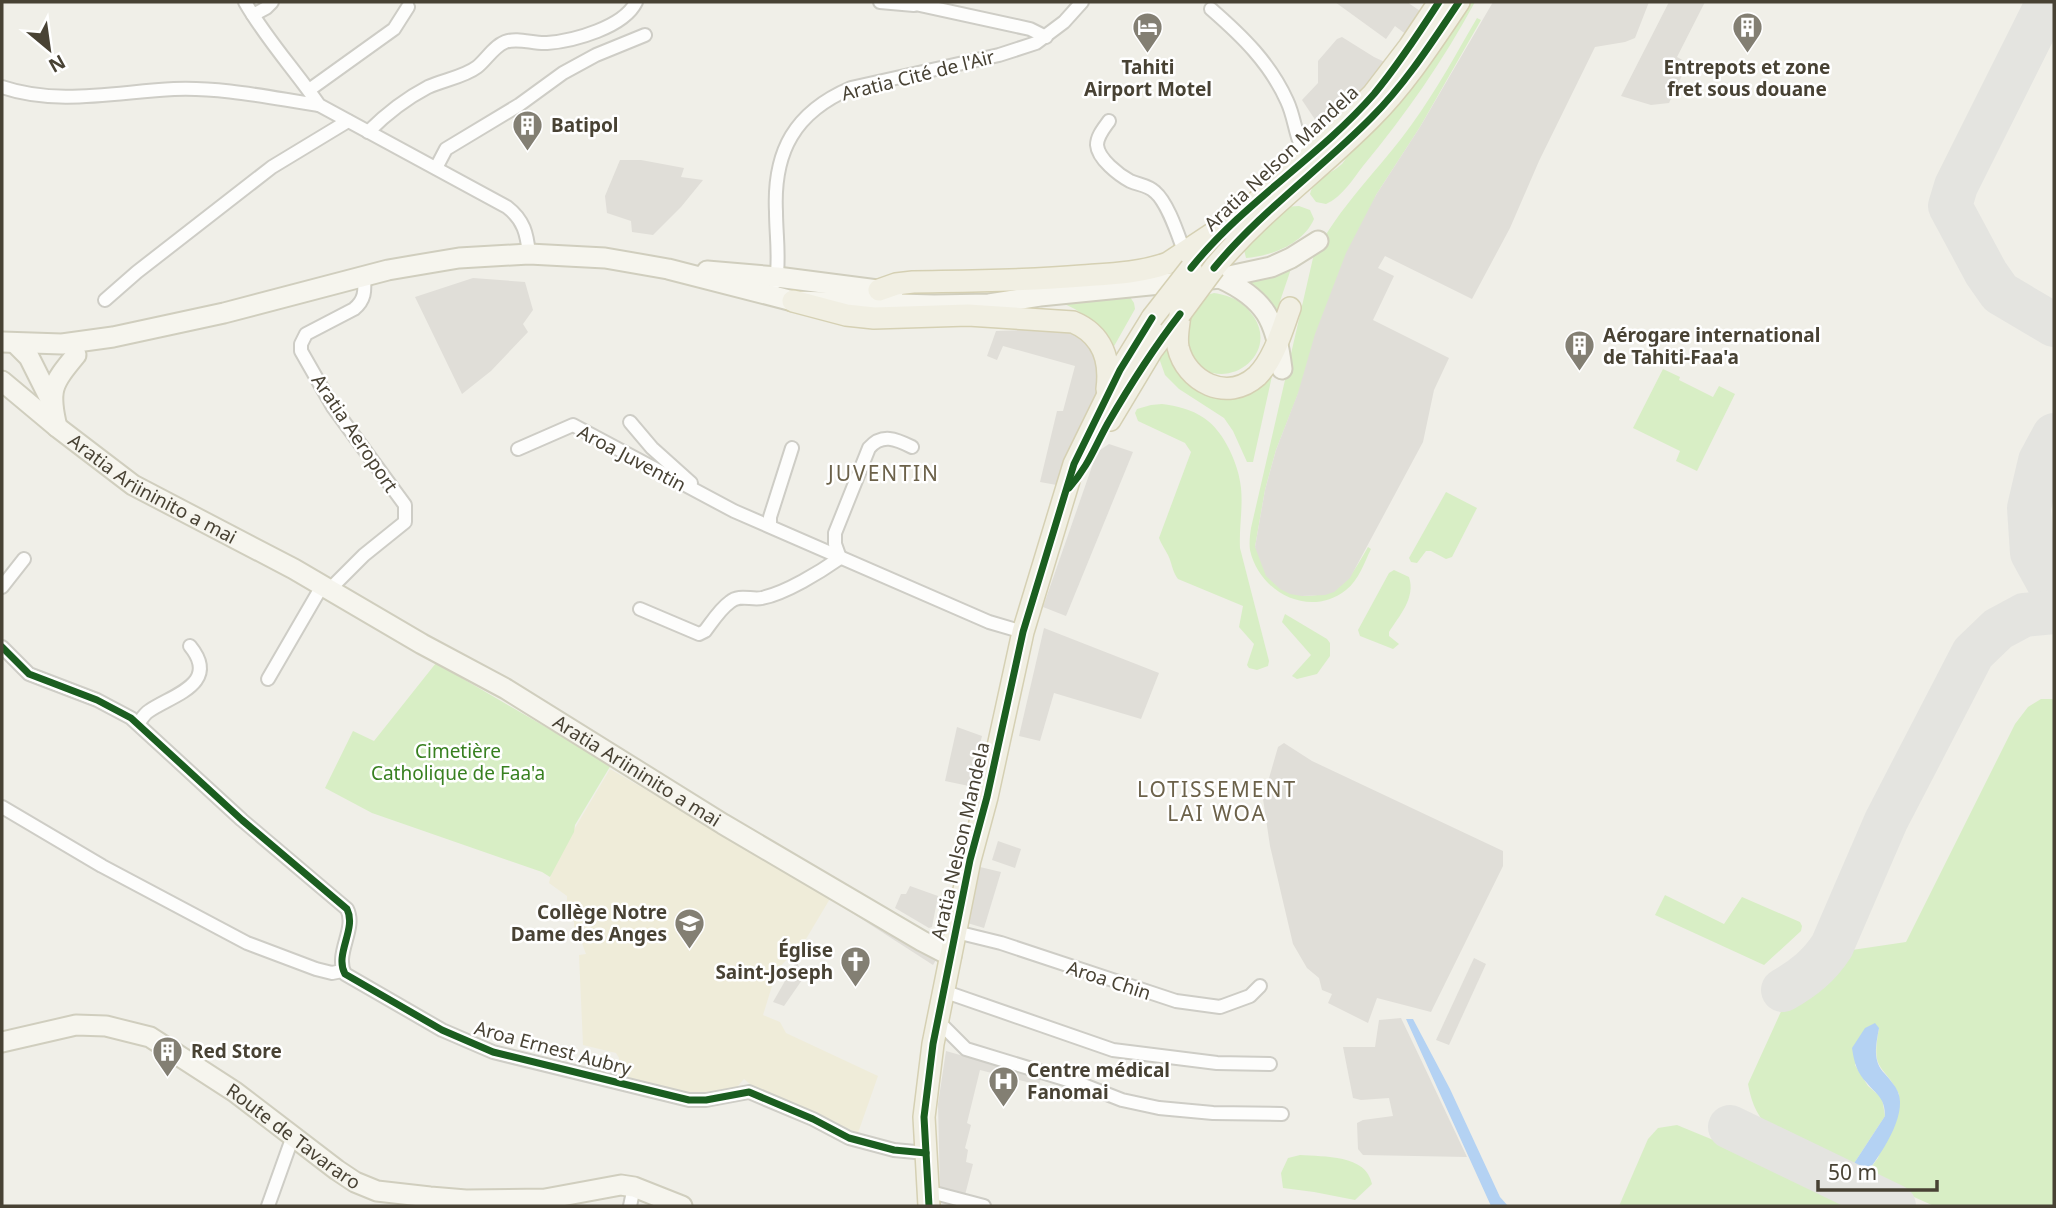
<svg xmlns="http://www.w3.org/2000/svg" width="2056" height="1208" viewBox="0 0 2056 1208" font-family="'Noto Sans',sans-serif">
<rect width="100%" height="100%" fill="#f0efe8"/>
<polygon fill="#efecd9" points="610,769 831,897 806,939 777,970 763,1015 780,1022 786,1033 878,1076 858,1133 751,1085 744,1079 733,1092 706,1096 617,1083 619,1058 616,1053 583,1045 579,955 586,954 580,938 574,932 574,911 567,905 567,896 549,883 553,865"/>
<g fill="#d8eec5">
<path d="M1459 2H1475C1443 61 1406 114 1363 166 1353 179 1342 197 1326 204L1316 202 1310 194C1315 176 1329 176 1342 164Z"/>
<path d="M1477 18 1481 20 1420 127 1376 195 1276 450 1265 490 1255 547 1302 596C1342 596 1350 578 1368 547L1371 549C1364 563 1359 580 1346 590 1309 619 1259 592 1250 550 1249 543 1250 535 1251 528L1313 258C1337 208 1380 169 1412 124 1436 91 1456 54 1477 18Z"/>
<path d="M1299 206 1310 210 1314 219C1303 244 1272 256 1246 258L1244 250 1284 207Z"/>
<polygon points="1293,263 1276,313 1236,278"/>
<path d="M1214 293C1232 296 1243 301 1254 317 1281 359 1217 398 1190 356 1185 349 1186 333 1185 324L1207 295Z"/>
<path d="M1128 294 1134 303 1135 309 1113 348C1094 327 1086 310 1058 302Z"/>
<polygon points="1165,333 1206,388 1274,367 1253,462 1247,462 1233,431 1224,418 1179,389 1165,375 1154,344"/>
<polygon points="1663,369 1680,377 1679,380 1713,397 1719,386 1735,394 1697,471 1676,461 1680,451 1633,428"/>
<path d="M1162 404C1177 406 1191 409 1204 418 1224 431 1239 465 1241 488 1243 508 1239 528 1240 548L1269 661 1268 666 1257 670 1249 668 1247 665 1254 644 1239 627 1243 606 1178 579C1172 571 1172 563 1168 555 1165 549 1161 544 1159 538L1191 452 1185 443 1138 421 1135 413 1137 409 1151 405Z"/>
<polygon points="1446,492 1477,508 1452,557 1446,559 1431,551 1426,551 1417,563 1411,562 1409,558"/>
<path d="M1394 570 1409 577C1416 598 1399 616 1389 632V636L1399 644 1393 649 1360 636 1358 630 1389 573Z"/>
<polygon points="1285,614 1327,639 1330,643 1330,656 1317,674 1297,679 1292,676 1311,655 1282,622"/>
<polygon points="436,663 611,765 575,825 574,832 550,877 542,872 372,813 325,788 353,731 374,741"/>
<path d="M2041 699H2054V1206H1934L1865 1175 1878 1158 1899 1094C1882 1061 1871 1073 1879 1028L1855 1065 1868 1086 1882 1098 1885 1116 1851 1168 1775 1132C1758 1119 1752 1105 1748 1084L1784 1005 1817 983 1852 950 1906 942 2015 724 2028 707Z"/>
<polygon points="1665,895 1724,924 1742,897 1800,922 1802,926 1801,931 1764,965 1655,915"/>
<polygon points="1677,1125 1723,1144 1847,1206 1619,1206 1648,1139 1658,1128"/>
<path d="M1300 1155C1324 1157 1366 1154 1372 1184L1355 1200 1314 1192 1283 1188 1281 1173 1288 1158Z"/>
</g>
<g fill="#e0ded8">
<polygon points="1335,2 1407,2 1423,13 1411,38 1395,26 1386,39"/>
<polygon points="1493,2 1649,2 1635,38 1625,42 1595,47 1539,161 1510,228 1472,299 1385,256 1378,268 1394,276 1373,320 1449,358 1434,390 1423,442 1350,578 1334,592 1325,595 1302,596 1290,594 1280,589 1266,576 1255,547 1265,490 1276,450 1298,393 1315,334 1346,253 1376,195 1420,127"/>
<polygon points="1669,2 1705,2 1677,57 1688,63 1669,103 1651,105 1621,96"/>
<polygon points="1342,37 1374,57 1391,65 1322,140 1316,121 1302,100 1318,83 1318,61 1337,39"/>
<polygon points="620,160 641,160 684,168 681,177 703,180 681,207 653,235 632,232 631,221 607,213 605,196"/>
<polygon points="473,278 525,282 533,310 523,324 528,332 491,371 462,394 415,297"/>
<polygon points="1053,329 1075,333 1092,348 1104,376 1062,486 1040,482 1057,411 1063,411 1075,366 1003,346 997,360 987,356 996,331"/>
<polygon points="1109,444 1133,452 1066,616 1043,607 1097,452"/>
<polygon points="1044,628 1159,673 1141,719 1054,693 1040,741 1019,736"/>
<polygon points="957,727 982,736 969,786 945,781"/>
<polygon points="1284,743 1312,761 1503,851 1503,866 1431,1012 1377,998 1368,1023 1328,1003 1332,994 1322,990 1319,978 1307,968 1293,944 1270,846 1263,799 1278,747"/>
<polygon points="998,841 1021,849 1015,868 992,860"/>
<polygon points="980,867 1001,872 984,928 964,922"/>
<polygon points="910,886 938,896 932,927 929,928 895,908 901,894 906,894"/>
<polygon points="846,900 940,953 933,965 843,907"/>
<polygon points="1474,958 1486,964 1449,1045 1436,1040"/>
<polygon points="797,960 802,980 784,1006 773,1002"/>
<polygon points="1401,1018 1423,1064 1467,1157 1363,1155 1358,1149 1357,1123 1363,1120 1393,1116 1389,1098 1361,1100 1353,1098 1343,1047 1375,1047 1379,1020"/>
<polygon points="946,1051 1041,1078 1039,1085 980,1070 967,1123 971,1125 965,1148 968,1150 966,1162 973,1164 965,1195 940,1189 938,1104"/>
</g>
<g fill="#b4d2f3">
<polygon points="1406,1019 1413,1019 1450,1089 1500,1197 1508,1206 1491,1206"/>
<path d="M1875 1023 1879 1028C1876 1045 1872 1061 1885 1074 1890 1080 1895 1085 1898 1092 1908 1116 1879 1157 1865 1175L1851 1168 1885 1116C1885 1098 1877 1095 1867 1083 1857 1073 1854 1062 1852 1048L1865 1028Z"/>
</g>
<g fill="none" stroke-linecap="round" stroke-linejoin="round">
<g stroke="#e4e4e0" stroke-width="44">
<polyline points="2048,2 1956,186 1950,206 1986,273 2000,293 2054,325"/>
<polyline points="2054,435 2040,461 2029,508 2032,553 2054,593"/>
<path d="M1783 990C1804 978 1819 966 1832 946L1886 821 1973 653 1998 629 2024 615 2054 612"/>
<polyline points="1730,1127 1894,1206"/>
</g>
<defs>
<g id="street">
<path d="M245 2C266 39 295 70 319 105L507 207C524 220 527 234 529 254"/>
<polyline points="880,2 914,5"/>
<polyline points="906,2 1030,29 1046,37"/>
<path d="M1211 9C1242 36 1270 63 1287 101 1296 120 1295 141 1308 157"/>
<polyline points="253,15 266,8 272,2"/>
<path d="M2 87C58 106 116 92 174 89 223 87 271 98 319 105"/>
<polyline points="309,90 394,29 408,7"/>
<path d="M1109 121C1104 128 1097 136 1097 145 1098 159 1119 175 1130 181 1139 185 1148 185 1155 192 1168 203 1178 235 1184 251"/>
<path d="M368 132C386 114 405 99 428 87 443 80 464 77 477 67 486 60 494 46 505 42 518 37 533 44 547 43 574 41 624 27 636 2"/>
<polyline points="436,168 446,149 519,105 563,73 596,55 645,35"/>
<path d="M776 282C780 258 776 235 776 212 773 151 795 112 851 88L999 55 1036 43 1064 22 1082 2"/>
<polyline points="105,300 137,272 272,167 348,121"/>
<polyline points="630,422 652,448 691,483"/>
<polyline points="518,449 573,425 734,511 989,622 1023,632"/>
<polyline points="770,526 770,517 792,448"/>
<polyline points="2,587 24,559"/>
<path d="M329 590 364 555 405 522V505L333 407 301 351V344L306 334 354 309C365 300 365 291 364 278"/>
<path d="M640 609 699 634 705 631C712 622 720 609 730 602 739 594 751 600 762 598 786 593 820 572 840 558L835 544V533L869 448C882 433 896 439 912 447"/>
<path d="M2 647 29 674 97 700 131 718 242 820 347 909C357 929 334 954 345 974L442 1030 493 1052 689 1100H706L749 1092 813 1119 849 1138 894 1150 926 1153"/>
<polyline points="268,679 322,586"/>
<path d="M138 724C141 720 144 714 149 711 172 695 221 684 190 646"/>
<polyline points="2,807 102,866 247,943 316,969 332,973 342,971"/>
<polyline points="956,932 1001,943 1176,1001 1220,1007 1250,996 1260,986"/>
<polyline points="943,991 1113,1050 1217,1063 1270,1064"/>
<polyline points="937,1020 966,1049 1081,1084 1122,1100 1159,1108 1213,1113 1282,1114"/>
<polyline points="927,1191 984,1206"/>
<polyline points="268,1206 293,1136"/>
<polyline points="630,1206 634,1187"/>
</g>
<g id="secondary">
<polyline points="707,271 777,277 893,292"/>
<path d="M1220 278C1266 299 1276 321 1282 369"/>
<polyline points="2,342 62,344 113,337 224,313 388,270 459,258 529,254 605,258 668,269 793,301 934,305 989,304 1040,296 1220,278 1271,267 1291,258 1318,241"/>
<polyline points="15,343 29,357 51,401"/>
<path id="s1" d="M2 381 57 427 133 485 294 569 422 644 506 689 723 824 922 941 951 956"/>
<path d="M57 427C48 390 52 384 76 355"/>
<path id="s2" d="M2 1042 76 1025 106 1026 150 1037 235 1092 337 1170 355 1182 377 1191 430 1197 466 1200 545 1199 621 1185 634 1187 682 1206"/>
</g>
<g id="primary">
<polyline points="1226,228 1310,156 1373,94 1409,47 1439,2"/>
<path d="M1214 268C1261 211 1321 169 1372 117 1406 83 1432 42 1459 2"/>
<path d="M879 290 896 284 913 282C969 281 1026 281 1082 276 1110 274 1141 273 1168 263L1236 218"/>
<path d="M793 301 846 315 874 318 968 315 1073 322C1102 334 1111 359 1107 389"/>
<path d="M1180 314C1179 325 1176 336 1178 347 1186 382 1227 403 1257 376 1274 359 1282 330 1290 308"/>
<polyline points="1110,420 1152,350 1178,316"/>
<polyline points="929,1206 924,1117 933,1044 970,860 987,797 1023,632 1074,464 1120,370 1152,318"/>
</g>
</defs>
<use href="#street" stroke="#cecdc6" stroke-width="16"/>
<use href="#secondary" stroke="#d0cebe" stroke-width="23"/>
<use href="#primary" stroke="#d5d0b3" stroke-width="24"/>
<use href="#street" stroke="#fdfdfc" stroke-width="12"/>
<use href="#secondary" stroke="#f6f5ee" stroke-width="19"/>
<use href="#primary" stroke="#f1efe3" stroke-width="21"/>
<defs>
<g id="primary-bridge">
<polyline points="1180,314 1214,268"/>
<polyline points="1152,318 1191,268"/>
</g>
</defs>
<use href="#primary-bridge" stroke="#d5d0b3" stroke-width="24" stroke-linecap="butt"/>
<use href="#primary-bridge" stroke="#f1efe3" stroke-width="21"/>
<defs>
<g id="cycleway">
<path d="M1191 268C1244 202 1318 158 1374 94 1398 65 1419 33 1439 2"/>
<path d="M1214 268C1261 211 1321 169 1372 117 1406 83 1432 42 1459 2"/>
<path d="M1069 488C1089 465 1094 448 1108 423 1130 385 1153 349 1180 314"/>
<path d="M2 647 29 674 97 700 131 718 242 820 347 909C357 929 334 954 345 974L442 1030 493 1052 689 1100H706L749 1092 813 1119 849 1138 894 1150 926 1153"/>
<polyline points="929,1206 924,1117 933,1044 970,860 987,797 1023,632 1074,464 1120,370 1152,318"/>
</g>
</defs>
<use href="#cycleway" stroke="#fff" stroke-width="11"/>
<use href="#cycleway" stroke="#1b5e20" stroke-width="7"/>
</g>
<defs>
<symbol id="hotel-pin" viewBox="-11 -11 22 30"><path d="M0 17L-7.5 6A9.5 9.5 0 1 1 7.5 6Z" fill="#837f73" stroke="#fff"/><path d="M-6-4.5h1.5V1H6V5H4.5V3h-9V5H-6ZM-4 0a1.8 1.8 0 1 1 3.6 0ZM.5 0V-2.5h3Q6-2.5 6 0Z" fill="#fff"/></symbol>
<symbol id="building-pin" viewBox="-11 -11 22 30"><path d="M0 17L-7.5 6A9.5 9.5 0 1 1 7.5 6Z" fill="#837f73" stroke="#fff"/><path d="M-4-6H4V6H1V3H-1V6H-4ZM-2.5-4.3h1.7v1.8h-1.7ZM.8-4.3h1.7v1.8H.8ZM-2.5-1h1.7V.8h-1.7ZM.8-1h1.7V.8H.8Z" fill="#fff"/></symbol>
<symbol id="school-pin" viewBox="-11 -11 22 30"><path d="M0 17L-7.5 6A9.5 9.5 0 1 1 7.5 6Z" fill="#837f73" stroke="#fff"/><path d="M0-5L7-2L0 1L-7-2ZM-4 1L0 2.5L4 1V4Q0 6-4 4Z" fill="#fff"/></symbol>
<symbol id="church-pin" viewBox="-11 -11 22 30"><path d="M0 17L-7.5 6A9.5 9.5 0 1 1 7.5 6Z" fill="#837f73" stroke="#fff"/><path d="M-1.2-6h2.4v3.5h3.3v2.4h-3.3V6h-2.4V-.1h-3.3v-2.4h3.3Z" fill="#fff"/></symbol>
<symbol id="hospital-pin" viewBox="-11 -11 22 30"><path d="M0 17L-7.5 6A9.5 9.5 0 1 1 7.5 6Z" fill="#837f73" stroke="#fff"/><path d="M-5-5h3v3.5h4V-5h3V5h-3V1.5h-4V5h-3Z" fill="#fff"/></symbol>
</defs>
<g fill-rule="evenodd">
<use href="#hotel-pin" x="1130" y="10" width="35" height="47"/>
<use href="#building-pin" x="1730" y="10" width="35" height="47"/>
<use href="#building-pin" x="510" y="108" width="35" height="47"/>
<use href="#building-pin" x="1562" y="328" width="35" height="47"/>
<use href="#school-pin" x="672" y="906" width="35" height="47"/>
<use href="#church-pin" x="838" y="944" width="35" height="47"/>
<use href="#building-pin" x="150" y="1034" width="35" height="47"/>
<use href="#hospital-pin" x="986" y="1064" width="35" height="47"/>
</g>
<g text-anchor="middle" stroke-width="5" stroke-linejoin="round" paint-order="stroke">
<g font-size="19" font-weight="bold" fill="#484234" stroke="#fff" text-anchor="start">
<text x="1148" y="74" text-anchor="middle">Tahiti<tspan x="1148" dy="22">Airport Motel</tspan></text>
<text x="1747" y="74" text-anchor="middle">Entrepots et zone<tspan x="1747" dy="22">fret sous douane</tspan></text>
<text x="551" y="132">Batipol</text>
<text x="1603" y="342">Aérogare international<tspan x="1603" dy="22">de Tahiti-Faa'a</tspan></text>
<text x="667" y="919" text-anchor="end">Collège Notre<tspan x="667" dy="22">Dame des Anges</tspan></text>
<text x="833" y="957" text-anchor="end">Église<tspan x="833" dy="22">Saint-Joseph</tspan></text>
<text x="191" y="1058">Red Store</text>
<text x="1027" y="1077">Centre médical<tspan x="1027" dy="22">Fanomai</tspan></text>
</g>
<g font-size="19" fill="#484234" stroke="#fff">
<text transform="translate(918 75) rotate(-14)" y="7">Aratia Cité de l'Air</text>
<text transform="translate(1281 158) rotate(-43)" y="7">Aratia Nelson Mandela</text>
<text transform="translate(355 433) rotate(56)" y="7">Aratia Aeroport</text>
<text transform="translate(632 458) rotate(28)" y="7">Aroa Juventin</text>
<text dy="7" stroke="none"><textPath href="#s1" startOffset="186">Aratia Ariininito a mai</textPath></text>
<text dy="7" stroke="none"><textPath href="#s1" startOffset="747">Aratia Ariininito a mai</textPath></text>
<text transform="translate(960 841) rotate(-77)" y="7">Aratia Nelson Mandela</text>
<text transform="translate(1109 980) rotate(18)" y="7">Aroa Chin</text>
<text transform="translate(553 1048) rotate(15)" y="7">Aroa Ernest Aubry</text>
<text dy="7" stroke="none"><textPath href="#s2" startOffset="326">Route de Tavararo</textPath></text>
</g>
<g font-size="19" fill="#388020" stroke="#fff">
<text x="458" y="758">Cimetière<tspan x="458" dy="22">Catholique de Faa'a</tspan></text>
</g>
<g font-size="21" letter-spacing="2" fill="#6c624a" stroke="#fff">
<text x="884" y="481">JUVENTIN</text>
<text x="1217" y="797">LOTISSEMENT<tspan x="1217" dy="24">LAI WOA</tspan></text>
</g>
</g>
<rect width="2056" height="1208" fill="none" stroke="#484234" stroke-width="7"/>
<g transform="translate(49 49) rotate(151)" stroke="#ffffff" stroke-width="5" paint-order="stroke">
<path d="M0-5L12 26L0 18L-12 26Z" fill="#484234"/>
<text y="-10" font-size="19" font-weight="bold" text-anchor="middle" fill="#484234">N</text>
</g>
<path d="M1818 1180v10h119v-10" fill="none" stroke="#484234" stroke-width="3.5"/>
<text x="1828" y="1180" font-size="21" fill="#484234" stroke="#ffffff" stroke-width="5" paint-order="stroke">50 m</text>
</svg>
